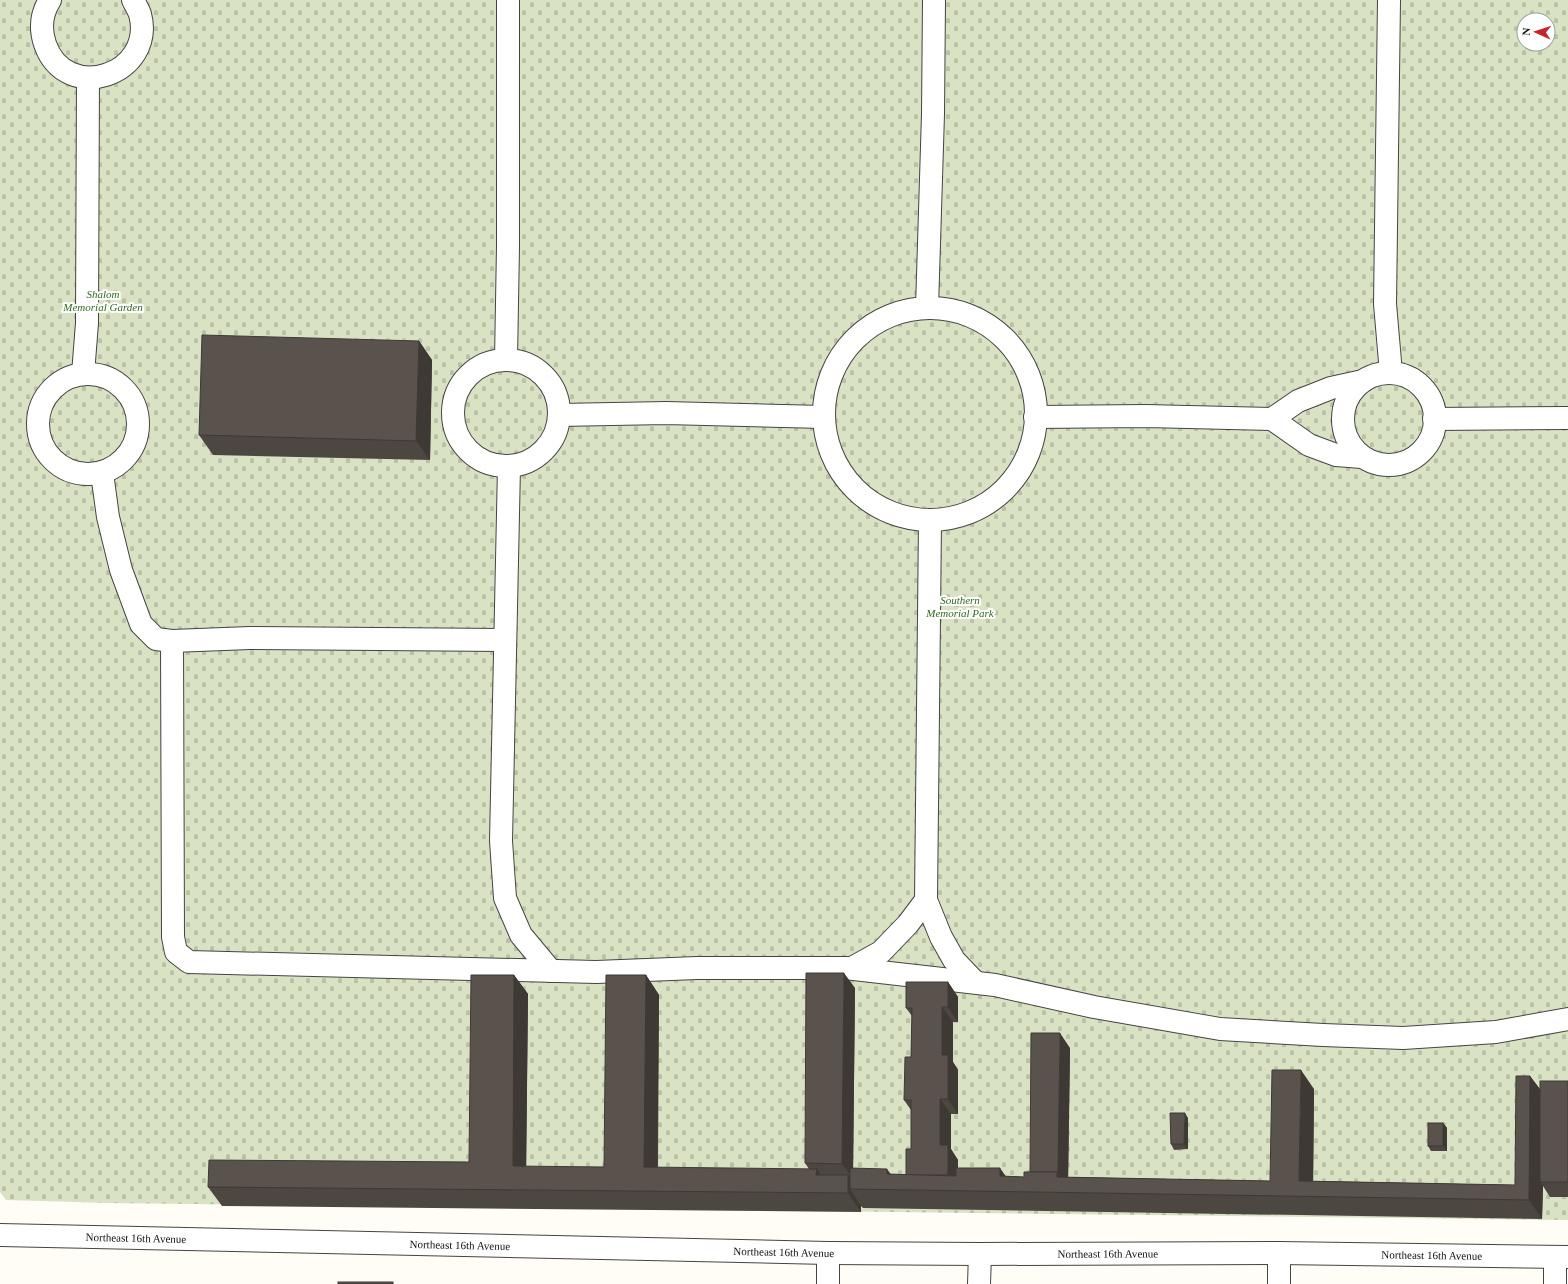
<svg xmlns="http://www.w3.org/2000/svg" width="1568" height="1284" viewBox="0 0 1568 1284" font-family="Georgia,serif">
<defs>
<pattern id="cemetery-stones" width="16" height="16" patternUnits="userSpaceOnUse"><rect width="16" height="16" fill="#d9e3c4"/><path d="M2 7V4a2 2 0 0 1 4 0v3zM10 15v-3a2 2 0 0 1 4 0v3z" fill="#b9c2a7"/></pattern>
</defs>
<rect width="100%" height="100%" fill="#fffdf5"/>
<path fill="url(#cemetery-stones)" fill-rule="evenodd" d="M0 0H1568V1220L108 1203 6 1200 0 1192ZM1524 20H1548V44H1524Z"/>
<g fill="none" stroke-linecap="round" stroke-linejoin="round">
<defs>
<g id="minor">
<path d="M50 0C41 14 40 29 45 44 66 105 156 75 140 14 138 9 135 4 133 0"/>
<polyline points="1389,0 1385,304 1391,373"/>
<circle cx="930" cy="414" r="106"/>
<polyline points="927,308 933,114 934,0"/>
<circle cx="506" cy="413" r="53"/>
<polyline points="506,360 508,246 508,0"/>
<circle cx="1389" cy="419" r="46"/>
<circle cx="88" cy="424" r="50"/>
<polyline points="83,374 87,323 88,78"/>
<polyline points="559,415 666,413 824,417"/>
<polyline points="1035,417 1146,416 1272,419 1309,445 1336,455 1362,457"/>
<polyline points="1272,419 1298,401 1331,388 1363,381"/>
<polyline points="1434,419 1568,418"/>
<polyline points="509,467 501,841 505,898 521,935 551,971"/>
<polyline points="102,473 108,517 121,570 141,624 156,639 172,641 173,937 176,952 189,962 596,972 697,968 845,968 995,985 1094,1007 1220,1029 1323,1035 1403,1038 1496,1032 1568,1019"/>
<polyline points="172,641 250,638 504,640"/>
<polyline points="926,900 941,937 954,960 975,982"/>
<polyline points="852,968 881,952 908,924 926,900 930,521"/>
<path id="s1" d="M0 1235 828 1253 980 1254 1279 1253 1568 1257"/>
<polyline points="828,1284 828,1253"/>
<polyline points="979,1284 980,1254"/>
<polyline points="1279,1284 1279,1253"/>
<polyline points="1555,1284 1555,1258"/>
</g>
</defs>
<use href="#minor" stroke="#444" stroke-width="24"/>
<use href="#minor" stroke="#fff" stroke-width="22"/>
</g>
<g fill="#4d4742">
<polygon points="419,341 432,360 430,460 213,455 199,435"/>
<polygon points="514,975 528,994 526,1167 604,1167 646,975 659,995 658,1168 809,1169 805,1163 855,988 853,1168 891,1174 906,1175 911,1149 911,1110 904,1100 911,1057 912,1016 906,1008 948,982 958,997 958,1022 953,1022 953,1062 958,1070 958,1114 951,1114 951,1149 958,1160 958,1168 1006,1176 1024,1177 1030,1172 1070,1048 1068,1177 1270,1181 1314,1089 1313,1181 1515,1185 1530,1076 1540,1089 1568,1081 1568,1197 1550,1197 1543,1186 1542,1219 863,1208 861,1206 861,1212 222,1206 208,1187 469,1162"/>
<polygon points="1188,1118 1188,1149 1174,1150 1171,1144"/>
<polygon points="1443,1123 1447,1128 1447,1151 1431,1151 1428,1146"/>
</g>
<g fill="#3f3936">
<polygon points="419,341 432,360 430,460 416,441"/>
<polygon points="844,973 855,988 853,1178 842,1164"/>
<polygon points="514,975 528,994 526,1186 513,1166"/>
<polygon points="646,975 659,995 657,1187 644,1167"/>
<polygon points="948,982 958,997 958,1022 948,1007"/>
<polygon points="942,1007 953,1022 953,1062 958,1070 958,1114 948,1099 942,1055"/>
<polygon points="1060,1033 1070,1048 1068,1188 1058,1173"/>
<polygon points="1301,1070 1314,1089 1313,1196 1299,1181"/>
<polygon points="1530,1076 1544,1095 1540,1182 1543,1186 1542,1219 1529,1200"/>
<polygon points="940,1099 951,1114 951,1149 958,1160 958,1190 948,1175 940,1145"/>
<polygon points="1185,1113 1188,1118 1188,1149 1184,1144"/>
<polygon points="1443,1123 1447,1128 1447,1151 1443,1146"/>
<polygon points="1000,1168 1014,1188 1000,1176"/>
<polygon points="817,1169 830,1188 816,1175"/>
<polygon points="887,1169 901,1188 887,1174"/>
<polygon points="1057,1172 1070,1192 1057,1177"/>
<polygon points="848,1175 858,1189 850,1189 861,1206 861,1212 848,1193"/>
</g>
<g fill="#5a524d" stroke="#3f3936">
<polygon points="202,335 419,341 416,441 199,435"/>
<polygon points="806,973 844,973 842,1164 805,1163"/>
<polygon points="471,975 514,975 513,1166 604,1167 606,975 646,975 644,1167 817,1169 816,1175 848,1175 848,1193 208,1187 209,1160 469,1162"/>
<polygon points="906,982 948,982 948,1007 942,1007 942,1055 948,1055 948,1099 940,1099 940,1145 948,1145 948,1175 906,1175 906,1149 911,1149 911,1100 904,1100 905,1057 911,1057 912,1008 906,1008"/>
<polygon points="1031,1033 1060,1033 1058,1173 1057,1172 1030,1172"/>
<polygon points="1272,1070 1301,1070 1299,1181 1515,1185 1516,1076 1530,1076 1529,1200 850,1189 850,1168 887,1169 887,1174 956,1176 956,1168 1000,1168 1000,1176 1024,1177 1024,1172 1057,1172 1057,1177 1270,1181"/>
<rect x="1540" y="1081" width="28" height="101"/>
<polygon points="1170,1113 1185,1113 1184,1144 1171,1144"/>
<rect x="1428" y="1123" width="15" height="23"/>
<rect x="338" y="1282" width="55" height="2"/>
</g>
<g text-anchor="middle" stroke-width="4" stroke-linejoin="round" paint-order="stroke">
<g font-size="11" font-style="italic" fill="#2f6b1f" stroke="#fff">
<text x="103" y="298">Shalom<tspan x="103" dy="13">Memorial Garden</tspan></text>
<text x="960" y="604">Southern<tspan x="960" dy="13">Memorial Park</tspan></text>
</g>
<g font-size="11" fill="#111" stroke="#fff">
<text dy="4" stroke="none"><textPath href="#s1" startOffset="136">Northeast 16th Avenue</textPath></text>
<text dy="4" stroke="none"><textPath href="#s1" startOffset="460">Northeast 16th Avenue</textPath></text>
<text dy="4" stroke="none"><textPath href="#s1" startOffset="784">Northeast 16th Avenue</textPath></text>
<text dy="4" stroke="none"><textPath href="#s1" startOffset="1108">Northeast 16th Avenue</textPath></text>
<text dy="4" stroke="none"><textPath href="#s1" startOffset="1432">Northeast 16th Avenue</textPath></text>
</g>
</g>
<g transform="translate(1536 32) rotate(273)"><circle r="19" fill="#ffffff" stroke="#a0a0a0"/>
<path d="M0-3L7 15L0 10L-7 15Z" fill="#c4262e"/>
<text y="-6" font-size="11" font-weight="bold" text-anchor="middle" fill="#111111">N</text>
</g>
</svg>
